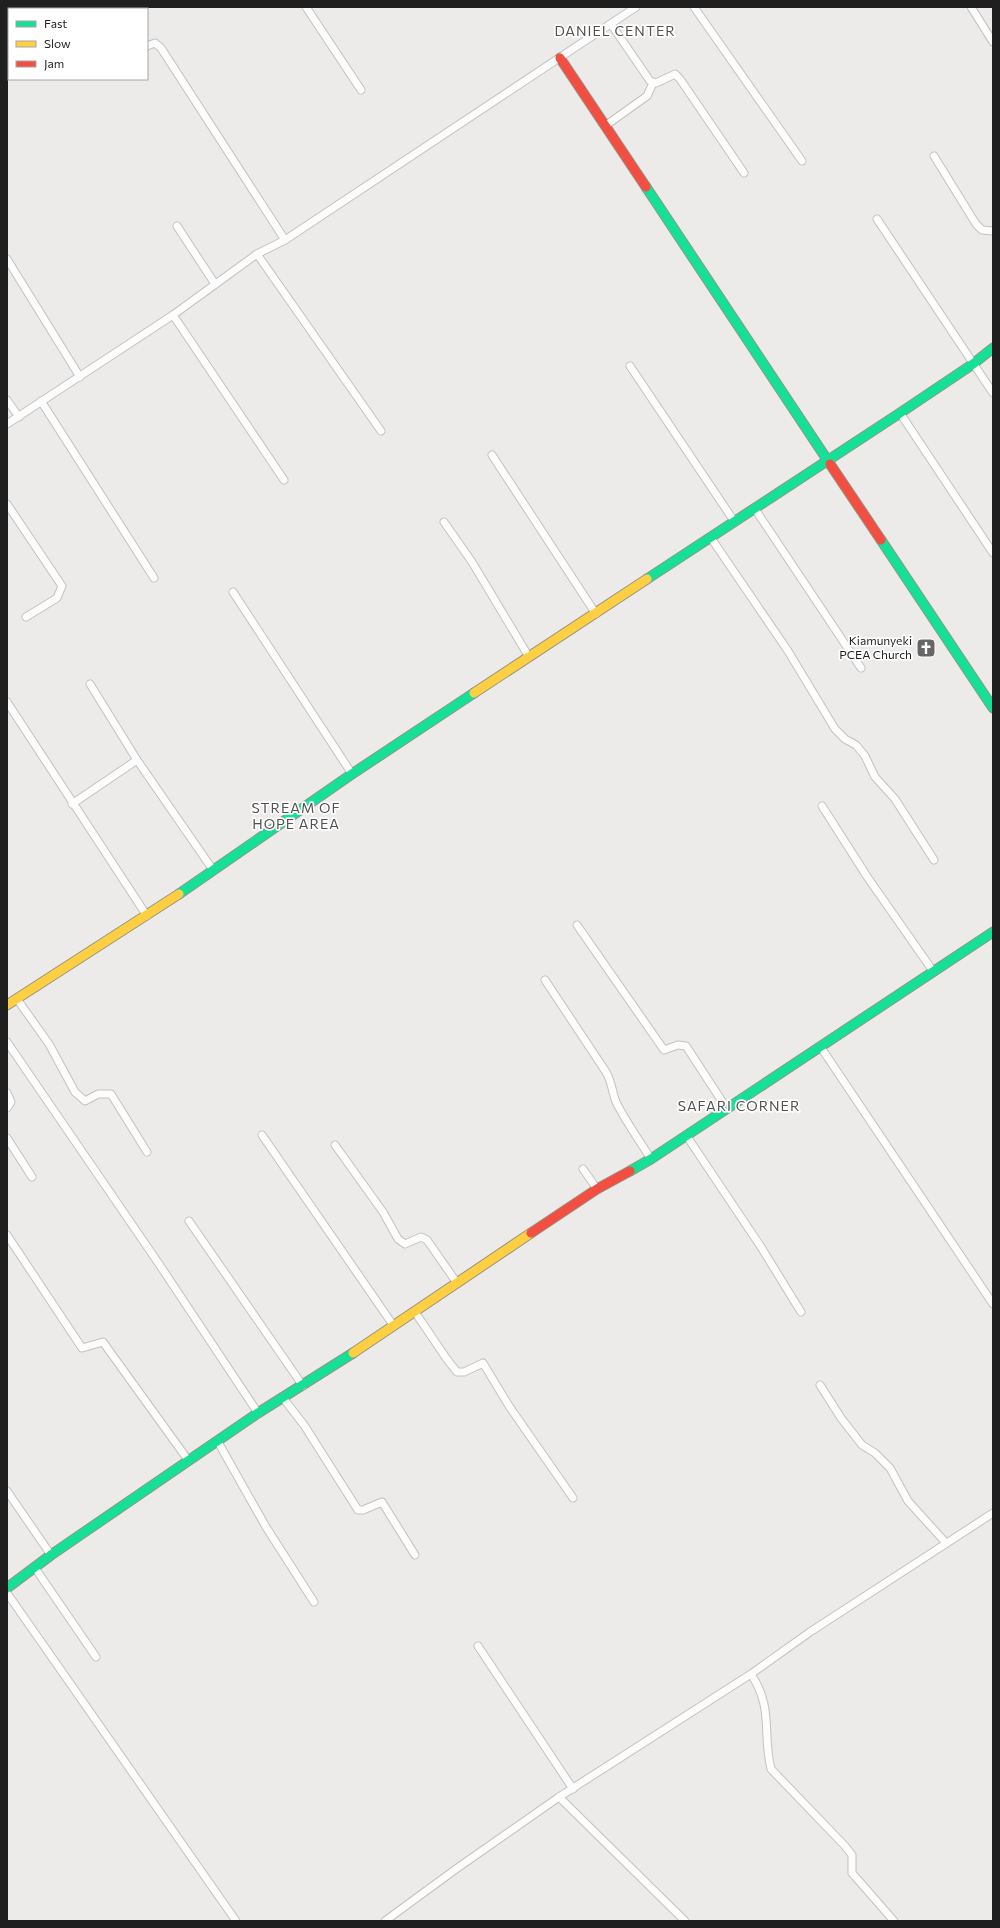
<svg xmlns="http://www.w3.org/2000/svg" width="1000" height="1928" viewBox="0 0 1000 1928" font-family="Commissioner,sans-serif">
<rect width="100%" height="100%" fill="#edebe9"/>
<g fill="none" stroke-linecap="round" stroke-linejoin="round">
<defs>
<g id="street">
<polyline points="101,7 102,9"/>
<polyline points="306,7 361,90"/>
<polyline points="694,7 802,161"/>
<polyline points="971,7 993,42"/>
<polyline points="611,24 650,81 656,83 675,74 680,79 744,173"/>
<polyline points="147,46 155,43 161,48 285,240"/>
<polyline points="605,126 647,96 653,83"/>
<polyline points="934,156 976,224 982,230 993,231"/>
<polyline points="877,219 993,393"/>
<polyline points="177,226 215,284"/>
<polyline points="257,254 381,431"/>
<polyline points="7,259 80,377"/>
<polyline points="173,315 284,480"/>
<polyline points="630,366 734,521"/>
<polyline points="7,400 19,417"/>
<polyline points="41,401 154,578"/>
<polyline points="900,413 993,553"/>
<polyline points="7,424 173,315 257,254 285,240 636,7"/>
<polyline points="492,455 596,614"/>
<polyline points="7,504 62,586 57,598 26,617"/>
<polyline points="755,509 861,668"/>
<polyline points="444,522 472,562 529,657"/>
<polyline points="711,538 788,651 835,729 845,739 856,745 865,756 875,777 895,799 934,860"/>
<polyline points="233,592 352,774"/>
<polyline points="90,684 137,760 213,870"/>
<polyline points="7,702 147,916"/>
<polyline points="72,804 137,760"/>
<polyline points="822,806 868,878 933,971"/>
<polyline points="577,925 664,1050 678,1045 686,1046 727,1109"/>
<path d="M545 980 606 1072C612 1082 612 1092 616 1102 626 1122 639 1140 651 1159"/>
<polyline points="17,999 49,1044 75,1092 85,1101 98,1094 111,1094 147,1152"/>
<polyline points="7,1042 159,1264 258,1413"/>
<polyline points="820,1046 993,1304"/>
<polyline points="7,1093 11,1102 7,1108"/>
<polyline points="262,1135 393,1325"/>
<polyline points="686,1135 761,1247 801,1312"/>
<polyline points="7,1138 32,1177"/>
<polyline points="335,1145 383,1212 398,1239 405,1244 421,1237 427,1240 457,1283"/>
<polyline points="583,1169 597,1189"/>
<polyline points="189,1221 303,1386"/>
<polyline points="7,1235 82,1348 103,1342 188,1460"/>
<polyline points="415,1312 446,1358 457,1372 464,1372 483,1363 509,1406 573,1498"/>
<polyline points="820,1385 841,1418 862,1445 875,1453 890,1468 908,1501 946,1543"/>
<polyline points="283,1398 304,1425 358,1510 363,1510 382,1502 415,1555"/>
<polyline points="218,1442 266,1527 314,1602"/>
<polyline points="7,1491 51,1555"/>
<polyline points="35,1568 96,1657"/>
<polyline points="7,1593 236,1921"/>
<polyline points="478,1646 573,1789"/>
<path d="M751 1674C774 1709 762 1733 771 1769L845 1846 852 1855V1873L894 1921"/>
<polyline points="559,1797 685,1921"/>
<polyline points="385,1921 456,1869 559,1797 751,1674 810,1632 993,1513"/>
</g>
<g id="fast">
<polyline points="646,187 830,464"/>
<polyline points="881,540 993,708"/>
<polyline points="647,579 900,413 973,364 993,348"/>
<polyline points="179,894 352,774 474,693"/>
<polyline points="630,1171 651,1159 993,932"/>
<polyline points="7,1588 51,1555 258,1413 353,1353"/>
</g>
<g id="slow">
<polyline points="474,693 647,579"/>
<polyline points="7,1005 179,894"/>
<polyline points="353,1353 531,1233"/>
</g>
<g id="jam">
<polyline points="560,58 646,187"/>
<polyline points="830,464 881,540"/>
<polyline points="531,1233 597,1189 630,1171"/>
</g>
</defs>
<use href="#street" stroke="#c3c2c1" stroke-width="9"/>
<use href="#fast" stroke="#949583" stroke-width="11"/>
<use href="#slow" stroke="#949583" stroke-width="11"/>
<use href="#jam" stroke="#949583" stroke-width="11"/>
<use href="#street" stroke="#fcfcfc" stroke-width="7"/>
<use href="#fast" stroke="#16e098" stroke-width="9"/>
<use href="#slow" stroke="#ffcf43" stroke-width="9"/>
<use href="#jam" stroke="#f24e42" stroke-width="9"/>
</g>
<defs>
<symbol id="church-square" viewBox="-11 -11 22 22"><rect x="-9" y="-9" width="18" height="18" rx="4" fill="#676666" stroke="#fff"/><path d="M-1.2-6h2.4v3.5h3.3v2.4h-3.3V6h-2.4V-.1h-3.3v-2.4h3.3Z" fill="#fff"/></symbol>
</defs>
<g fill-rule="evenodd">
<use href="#church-square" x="915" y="637" width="22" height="22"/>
</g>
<g text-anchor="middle" stroke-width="3.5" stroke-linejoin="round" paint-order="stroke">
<g font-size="12" fill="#1f1f1f" stroke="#fff" text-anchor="end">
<text x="912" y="645">Kiamunyeki<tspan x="912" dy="14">PCEA Church</tspan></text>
</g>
<g font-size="14" letter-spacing="1" fill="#525252" stroke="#fff">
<text x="615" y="36">DANIEL CENTER</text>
<text x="296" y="813">STREAM OF<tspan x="296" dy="16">HOPE AREA</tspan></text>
<text x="739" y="1111">SAFARI CORNER</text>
</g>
</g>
<rect width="1000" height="1928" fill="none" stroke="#1f1f1f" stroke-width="16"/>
<rect x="8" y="8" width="140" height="72" fill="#ffffff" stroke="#a5a5a5"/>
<rect x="16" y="21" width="20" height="6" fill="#16e098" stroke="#a5a5a5"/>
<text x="44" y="28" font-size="12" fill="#1f1f1f">Fast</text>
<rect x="16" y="41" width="20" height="6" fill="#ffcf43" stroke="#a5a5a5"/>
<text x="44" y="48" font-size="12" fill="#1f1f1f">Slow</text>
<rect x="16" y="61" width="20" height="6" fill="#f24e42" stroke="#a5a5a5"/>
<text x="44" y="68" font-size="12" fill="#1f1f1f">Jam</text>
</svg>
